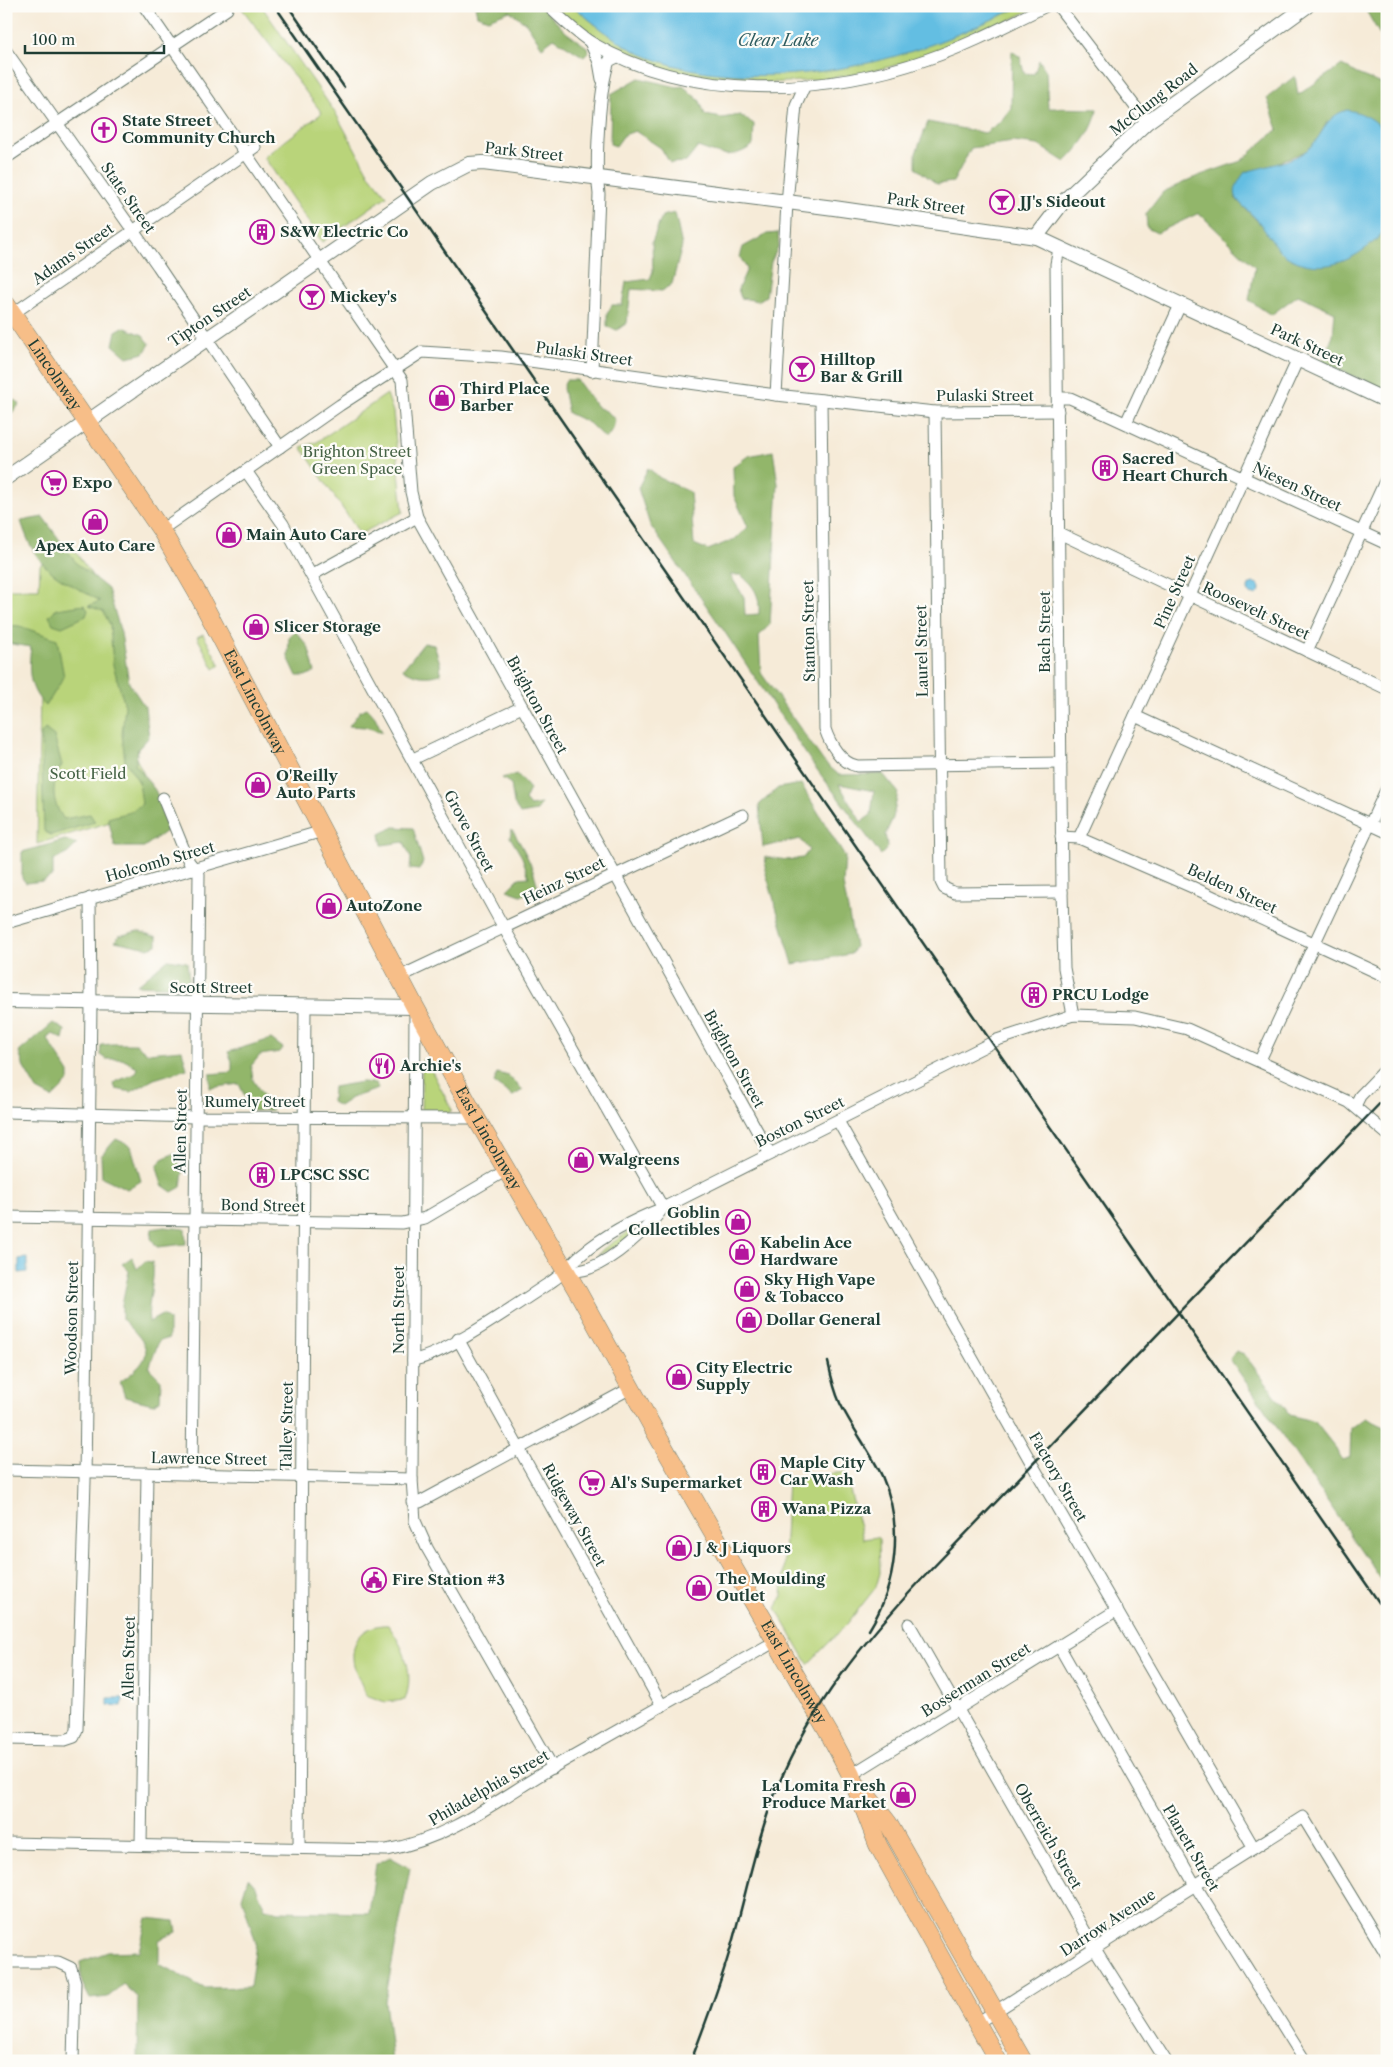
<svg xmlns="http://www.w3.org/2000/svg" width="1393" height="2067" viewBox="0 0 1393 2067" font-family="'Libre Caslon Text',serif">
<rect width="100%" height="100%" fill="#fdfcf7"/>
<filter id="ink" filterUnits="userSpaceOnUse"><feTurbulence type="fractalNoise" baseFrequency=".02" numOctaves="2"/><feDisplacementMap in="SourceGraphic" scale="10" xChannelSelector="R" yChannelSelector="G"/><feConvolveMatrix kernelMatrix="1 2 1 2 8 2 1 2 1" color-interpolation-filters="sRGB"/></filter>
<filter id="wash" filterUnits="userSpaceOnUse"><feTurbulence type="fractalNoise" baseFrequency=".0096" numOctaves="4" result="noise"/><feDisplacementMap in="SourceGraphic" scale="20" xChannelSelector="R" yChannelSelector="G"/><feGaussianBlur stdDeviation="1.12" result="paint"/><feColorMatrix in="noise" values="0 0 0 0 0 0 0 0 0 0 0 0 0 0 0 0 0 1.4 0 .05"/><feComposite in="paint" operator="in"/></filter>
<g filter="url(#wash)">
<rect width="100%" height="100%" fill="#f6ebd8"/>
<g fill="#b9d47a" stroke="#6c8857">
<polygon points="240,6 262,6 265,11 336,114 369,174 387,196 322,242 264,157 322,113"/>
<path d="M553 6H573L597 26 672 65 752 75 906 53 961 33 1022 6H1040C1004 22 969 41 932 54 848 84 723 96 638 62 606 49 579 28 553 6Z"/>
<polygon points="387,394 393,412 403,512 360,534 301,447 317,442"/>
<polygon points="70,544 98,584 108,605 139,726 132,750 160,807 37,844 41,639 6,639 6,589 39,589 40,565"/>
<polygon points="203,634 220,665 214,669 197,637"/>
<polygon points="422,1060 426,1060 452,1110 449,1113 421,1111"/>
<polygon points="631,1230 632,1232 623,1243 598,1255 603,1249"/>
<polygon points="845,1472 863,1539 877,1537 879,1539 880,1573 876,1587 847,1624 808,1664 776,1608 782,1597 788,1480"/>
<path d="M388 1625C404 1647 415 1673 405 1700L385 1702 366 1695C362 1684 353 1669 353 1658 352 1636 369 1624 388 1625Z"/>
</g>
<g fill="#92b66a" stroke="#587a4f" fill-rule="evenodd">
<polygon points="475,6 541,6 567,33 587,47 589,52 584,57 554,38 542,47 526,23 510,11 488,19 477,15"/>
<polygon points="1365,6 1387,7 1387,47 1364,7"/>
<path d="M1012 51 1020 57 1024 73 1034 74 1039 60 1046 71 1048 108 1097 109C1095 129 1079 148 1065 162L1038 145 1013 142 971 148 953 182 937 184 916 168V153L928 122 985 133 1000 122 1011 108Z"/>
<polygon points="1342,65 1357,74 1387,86 1387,139 1372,119 1327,122 1317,140 1306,151 1283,160 1235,198 1264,228 1377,239 1387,225 1387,391 1322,362 1333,336 1335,312 1298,295 1271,315 1249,300 1255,267 1199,213 1157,233 1147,228 1146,214 1163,192 1198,176 1241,161 1278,129 1267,98 1295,76 1298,95"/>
<path d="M639 78 677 87 683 86 700 101 705 115 722 118 740 115 754 124 753 145C733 160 720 155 698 147L686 162 670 163 661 148 635 131 624 135 616 146 610 144 611 94Z"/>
<polygon points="675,213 682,246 672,284 662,291 631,289 627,323 617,330 607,327 607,314 612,305 622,305 626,282 650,279 653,271 652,242 662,216"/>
<polygon points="778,233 779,245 771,262 766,296 758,301 741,298 738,289 747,269 740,257 743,247 767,234"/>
<polygon points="123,327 143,335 150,344 144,353 127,357 113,345 116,331"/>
<polygon points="566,380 577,380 597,407 608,412 615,420 613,429 606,439 589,423 568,413 563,388"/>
<polygon points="16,400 20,404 6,419 6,402"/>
<path d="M773 451 778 484 770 624 759 636 761 673 824 762 839 775 883 774 898 792 893 818 885 835 888 847 881 855 812 763 724 631 650 525 638 488 648 468 660 478 690 492 694 544 708 550 735 539 748 527 734 496 733 467 748 456ZM730 575H741C755 587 760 595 759 614L745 615 744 597ZM839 784 874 791 871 815 861 822Z"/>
<path d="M43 517 77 564 108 589 121 633 129 683 145 707 149 737 138 749 135 764 155 790 169 819 166 831 144 847H115L108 818 130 812 142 804 139 782 125 761 122 734 125 706 113 665 110 625 103 611 88 606 100 601C57 576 37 572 21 521Z"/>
<polygon points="84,605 88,610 86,616 62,627 53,624 49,616 56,609"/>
<path d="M6 625 19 626 57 639 64 677 46 706C28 690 28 669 31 647L6 643Z"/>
<polygon points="295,631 308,646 315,672 305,676 297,676 288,657 289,637"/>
<path d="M424 643 434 645 440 663 441 674C425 678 416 677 403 669Z"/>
<polygon points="367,708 375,717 382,732 365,727 349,726 360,711"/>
<path d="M45 729 54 736 62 765C51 784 51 802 64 819L90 814 95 822 51 835 44 831 41 734Z"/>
<polygon points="517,774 530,789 525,800 530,806 541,804 537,811 520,814 514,804 511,784 502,778"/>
<polygon points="801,784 845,857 843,884 855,946 851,954 793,964 765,870 766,857 787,860 803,858 809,850 800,839 763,847 759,805 778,788"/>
<polygon points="394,827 413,828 423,862 419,870 410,869 411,858 404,842 382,845 380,834"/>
<path d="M512 830C525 850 535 870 539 893L521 895 507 890 519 878 529 877 522 857 510 837Z"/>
<polygon points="65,840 77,844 68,853 53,861 53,875 44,881 26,883 22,878 22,852"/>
<polygon points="138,931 157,937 157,945 148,948 115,941 119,936"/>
<polygon points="168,959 187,962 189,979 184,987 137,985"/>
<polygon points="53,1023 65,1030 63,1039 53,1034 47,1038 69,1073 69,1081 52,1098 37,1090 24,1068 19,1052"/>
<polygon points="271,1039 283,1048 280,1052 260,1055 251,1066 253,1080 272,1110 252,1111 239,1084 210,1088 210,1074 232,1072 232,1061 228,1052"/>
<polygon points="112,1044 136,1044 147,1053 182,1050 187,1069 154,1079 131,1092 116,1089 113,1083 136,1073 137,1067 122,1059 106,1059 100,1055 101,1045"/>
<polygon points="497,1073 509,1076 523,1090 513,1096 494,1083"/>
<polygon points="362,1082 376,1083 378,1089 351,1098 339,1106 332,1102 333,1087"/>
<polygon points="116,1139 131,1146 141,1181 127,1189 102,1177 101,1156"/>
<polygon points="175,1153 183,1171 181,1187 172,1192 162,1185 157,1167 162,1159"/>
<polygon points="164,1227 185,1229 186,1244 157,1247 151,1238 152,1229"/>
<path d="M132 1257 137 1269 145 1261 152 1262C157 1276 146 1304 149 1322L162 1315 169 1320V1338L159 1341 149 1368 161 1380 160 1400 153 1404 125 1397 120 1382C157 1356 151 1347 122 1319V1304L129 1271 122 1264Z"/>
<polygon points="1236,1351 1244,1354 1290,1415 1315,1422 1334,1446 1342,1460 1350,1457 1351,1428 1366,1418 1387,1428 1387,1588 1230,1359"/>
<polygon points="390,1857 410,1868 385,2001 392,2061 137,2061 138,1998 123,1984 108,1997 90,1999 82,1983 80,1962 108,1952 139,1951 147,1918 175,1921 177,1932 159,1940 159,1964 204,1988 250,1987 256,1943 242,1898 248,1878 256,1887 265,1908 279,1911 369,1913 376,1864"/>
</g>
<g fill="#64bee2" stroke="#427e8b">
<path d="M573 6H1022C984 23 946 41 906 53 828 77 718 88 641 54 616 42 594 24 573 6Z"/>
<path d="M1347 110C1363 112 1383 122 1387 140 1390 154 1387 172 1387 186 1387 198 1389 213 1387 224 1385 232 1376 240 1370 245 1346 265 1315 274 1286 256 1275 249 1266 231 1258 221 1241 201 1224 199 1245 172 1263 167 1294 161 1307 150 1325 135 1323 117 1347 110Z"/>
<circle cx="1254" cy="589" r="6"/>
<polygon points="27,1258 27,1272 19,1273 19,1259"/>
<polygon points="108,1698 123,1698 122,1706 108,1705"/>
</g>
</g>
<g filter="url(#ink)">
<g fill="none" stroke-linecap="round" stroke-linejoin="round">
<defs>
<g id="minor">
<polyline points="144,6 402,380 411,492 417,517 770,1154"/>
<path d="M548 6C562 19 576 33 592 43 689 101 824 96 928 59 969 45 1007 25 1046 6"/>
<polyline points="1058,6 1147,122"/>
<polyline points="590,42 599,62 602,79"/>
<polyline points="6,51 158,266 280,447"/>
<polyline points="6,158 227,9"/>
<polyline points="1059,249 1056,264 1062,892 1064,968 1073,1015"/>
<polyline points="8,317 255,147"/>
<path d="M592 371 599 194C595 162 599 90 609 61L617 57"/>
<polyline points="776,395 787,203 796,105 805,85"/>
<polyline points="1058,398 1070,398 1114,418 1387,544"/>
<path d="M821 400 825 729C830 744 841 763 857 766L1061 763"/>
<polyline points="935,412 941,882 944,888 955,893 1062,892"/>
<polyline points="1126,423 1181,303"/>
<polyline points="246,471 283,524 499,919 663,1208"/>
<polyline points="161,530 340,405 422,352 501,357 776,395 935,412 1058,411"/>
<polyline points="1059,533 1387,689"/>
<polyline points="312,575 417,517"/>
<polyline points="1307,651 1387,477"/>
<polyline points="1135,716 1387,832"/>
<polyline points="413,759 522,707"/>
<polyline points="163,798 189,862 199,874 192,1473"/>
<polyline points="1061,837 1079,838 1192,887 1387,977"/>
<polyline points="1079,838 1298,359"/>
<polyline points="6,923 323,831"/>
<polyline points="399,977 743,815"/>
<polyline points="415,1011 412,1479 415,1521 427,1548 553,1768"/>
<polyline points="1260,1060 1387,788"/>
<polyline points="1355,1106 1360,1096 1387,1068"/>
<polyline points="6,1112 196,1117 476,1118"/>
<polyline points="838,1121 1032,1464 1254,1848"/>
<polyline points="6,1217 402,1223 425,1218 505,1171"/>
<path d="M566 1273C573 1271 583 1271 590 1268 614 1259 648 1229 663 1208"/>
<polyline points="458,1339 662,1706"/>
<path d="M413 1360C444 1356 521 1301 551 1282 566 1272 570 1264 582 1254 606 1234 635 1219 663 1208L997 1040 1073 1015 1135 1017 1187 1029 1349 1102 1387 1134"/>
<polyline points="6,1470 412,1479"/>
<polyline points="412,1502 420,1502 631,1388"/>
<polyline points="909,1624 1095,1949 1166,2061"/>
<polyline points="1059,1646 1195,1885 1305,2061"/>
<polyline points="6,1739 65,1740 74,1737 77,1729 85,1481 91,1003 90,898"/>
<polyline points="851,1775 1117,1610"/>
<path d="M6 1843 387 1850C454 1837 498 1799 555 1766 628 1724 702 1683 776 1641"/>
<polyline points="141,1845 147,1473"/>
<polyline points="299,1847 305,1005"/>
<polyline points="6,1962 58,1962 71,1968 75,1982 73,2061"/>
<polyline points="977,2023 1303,1817 1387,1955"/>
</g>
<g id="tertiary">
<polyline points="1036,237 1063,202 1147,122 1307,6"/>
<polyline points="6,478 432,183 469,164 483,163 834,208 1036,237 1387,401"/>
<polyline points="6,1001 415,1007"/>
</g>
<g id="primary">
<path id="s1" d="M6 304 161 530 198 594 415 1007 476 1118 578 1292 657 1435 831 1737 851 1775 878 1845 998 2061"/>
<polyline points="862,1789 888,1823 1023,2061"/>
</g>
</defs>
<use href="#minor" stroke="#6a7a6d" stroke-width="13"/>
<use href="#tertiary" stroke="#6a7a6d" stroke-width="16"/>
<use href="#primary" stroke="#6a7a6d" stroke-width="19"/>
<use href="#minor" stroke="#fff" stroke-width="11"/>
<use href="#tertiary" stroke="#fff" stroke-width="14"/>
<use href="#primary" stroke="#f7be88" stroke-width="18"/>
<g stroke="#1f3d34" stroke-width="2.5">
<polyline points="275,6 1387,1614"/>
<polyline points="288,6 344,87"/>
<path d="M828 1362C831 1376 834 1390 840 1403 852 1428 870 1451 882 1476 904 1526 897 1585 869 1630"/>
<path d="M691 2061C706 2022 721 1983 732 1943 747 1890 757 1837 778 1786 811 1706 864 1641 922 1579L1387 1096"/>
</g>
</g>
</g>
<defs>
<symbol id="church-ring" viewBox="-11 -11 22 22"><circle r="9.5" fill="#fdfcf7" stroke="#b5179e" stroke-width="1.5"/><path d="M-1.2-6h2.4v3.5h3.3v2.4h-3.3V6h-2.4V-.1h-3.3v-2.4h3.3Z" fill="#b5179e"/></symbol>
<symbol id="bar-ring" viewBox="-11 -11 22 22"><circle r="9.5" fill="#fdfcf7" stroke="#b5179e" stroke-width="1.5"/><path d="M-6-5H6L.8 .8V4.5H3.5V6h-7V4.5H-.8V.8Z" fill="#b5179e"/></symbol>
<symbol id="building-ring" viewBox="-11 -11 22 22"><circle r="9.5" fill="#fdfcf7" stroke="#b5179e" stroke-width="1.5"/><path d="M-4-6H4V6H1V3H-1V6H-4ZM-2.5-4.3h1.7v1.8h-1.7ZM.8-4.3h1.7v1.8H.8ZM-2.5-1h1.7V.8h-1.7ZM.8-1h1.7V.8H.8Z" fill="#b5179e"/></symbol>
<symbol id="shop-ring" viewBox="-11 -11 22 22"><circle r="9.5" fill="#fdfcf7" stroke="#b5179e" stroke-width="1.5"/><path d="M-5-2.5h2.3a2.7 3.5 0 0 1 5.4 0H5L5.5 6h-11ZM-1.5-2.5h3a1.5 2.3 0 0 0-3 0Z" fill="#b5179e"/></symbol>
<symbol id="supermarket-ring" viewBox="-11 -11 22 22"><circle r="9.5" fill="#fdfcf7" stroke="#b5179e" stroke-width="1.5"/><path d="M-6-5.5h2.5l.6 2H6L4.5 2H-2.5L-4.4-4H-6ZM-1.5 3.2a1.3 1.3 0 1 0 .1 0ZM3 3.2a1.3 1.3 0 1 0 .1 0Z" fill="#b5179e"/></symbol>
<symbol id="restaurant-ring" viewBox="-11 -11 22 22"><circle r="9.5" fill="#fdfcf7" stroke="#b5179e" stroke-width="1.5"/><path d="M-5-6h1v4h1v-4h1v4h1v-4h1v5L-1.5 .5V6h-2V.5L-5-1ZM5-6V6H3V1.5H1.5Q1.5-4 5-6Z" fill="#b5179e"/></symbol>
<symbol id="civic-ring" viewBox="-11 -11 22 22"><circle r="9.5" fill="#fdfcf7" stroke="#b5179e" stroke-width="1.5"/><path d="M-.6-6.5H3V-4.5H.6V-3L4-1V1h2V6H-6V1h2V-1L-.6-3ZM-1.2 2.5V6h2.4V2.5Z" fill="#b5179e"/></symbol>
</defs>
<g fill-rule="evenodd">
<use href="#church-ring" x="90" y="116" width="28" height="28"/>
<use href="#bar-ring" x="988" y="188" width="28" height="28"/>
<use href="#building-ring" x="248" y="218" width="28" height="28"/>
<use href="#bar-ring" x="298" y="283" width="28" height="28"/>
<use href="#bar-ring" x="788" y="355" width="28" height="28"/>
<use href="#shop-ring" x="428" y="384" width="28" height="28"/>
<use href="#building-ring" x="1091" y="454" width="28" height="28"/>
<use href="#supermarket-ring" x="40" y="469" width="28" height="28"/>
<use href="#shop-ring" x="81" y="508" width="28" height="28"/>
<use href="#shop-ring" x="215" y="521" width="28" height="28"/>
<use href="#shop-ring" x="242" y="613" width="28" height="28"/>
<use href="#shop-ring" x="244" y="771" width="28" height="28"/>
<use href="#shop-ring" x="315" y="892" width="28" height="28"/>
<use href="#building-ring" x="1020" y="981" width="28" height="28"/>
<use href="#restaurant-ring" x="368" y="1052" width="28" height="28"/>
<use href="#shop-ring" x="567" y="1146" width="28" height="28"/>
<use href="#building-ring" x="248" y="1161" width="28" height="28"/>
<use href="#shop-ring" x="724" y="1208" width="28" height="28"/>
<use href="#shop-ring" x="728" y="1238" width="28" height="28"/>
<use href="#shop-ring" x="733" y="1275" width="28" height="28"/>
<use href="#shop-ring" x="735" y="1306" width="28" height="28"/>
<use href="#shop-ring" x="665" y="1363" width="28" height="28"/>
<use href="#building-ring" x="749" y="1458" width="28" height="28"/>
<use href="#supermarket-ring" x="578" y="1469" width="28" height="28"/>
<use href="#building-ring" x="750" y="1495" width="28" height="28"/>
<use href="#shop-ring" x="665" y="1534" width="28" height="28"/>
<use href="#civic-ring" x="360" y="1566" width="28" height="28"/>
<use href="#shop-ring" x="685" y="1574" width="28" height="28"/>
<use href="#shop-ring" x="889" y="1781" width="28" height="28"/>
</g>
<g text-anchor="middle" stroke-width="4.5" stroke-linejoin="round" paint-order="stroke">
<g font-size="15" fill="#1f3d34" stroke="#fdfcf7">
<text transform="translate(1154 100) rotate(-38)" y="5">McClung Road</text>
<text transform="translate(524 152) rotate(6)" y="5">Park Street</text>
<text transform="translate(128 198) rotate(55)" y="5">State Street</text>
<text transform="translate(926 204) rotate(8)" y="5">Park Street</text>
<text transform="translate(73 254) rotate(-35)" y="5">Adams Street</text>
<text transform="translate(210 317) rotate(-34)" y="5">Tipton Street</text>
<text transform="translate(1307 345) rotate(25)" y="5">Park Street</text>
<text transform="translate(584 354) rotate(8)" y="5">Pulaski Street</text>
<text dy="5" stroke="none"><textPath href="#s1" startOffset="86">Lincolnway</textPath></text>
<text x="985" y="401">Pulaski Street</text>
<text transform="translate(1297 487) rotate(25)" y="5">Niesen Street</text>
<text transform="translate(1175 592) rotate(-66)" y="5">Pine Street</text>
<text transform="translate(1256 611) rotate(25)" y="5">Roosevelt Street</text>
<text transform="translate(809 631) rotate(-91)" y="5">Stanton Street</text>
<text transform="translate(1045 632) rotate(-90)" y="5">Bach Street</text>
<text transform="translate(922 651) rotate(-91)" y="5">Laurel Street</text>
<text dy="5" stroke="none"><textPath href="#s1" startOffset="470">East Lincolnway</textPath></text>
<text transform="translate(537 705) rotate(61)" y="5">Brighton Street</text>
<text transform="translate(469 831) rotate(62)" y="5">Grove Street</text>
<text transform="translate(160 862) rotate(-16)" y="5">Holcomb Street</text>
<text transform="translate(564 881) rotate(-26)" y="5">Heinz Street</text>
<text transform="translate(1232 889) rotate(25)" y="5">Belden Street</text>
<text x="211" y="993">Scott Street</text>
<text transform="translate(734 1059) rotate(61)" y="5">Brighton Street</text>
<text x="255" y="1107">Rumely Street</text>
<text transform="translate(800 1122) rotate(-26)" y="5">Boston Street</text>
<text transform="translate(181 1131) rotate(-89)" y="5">Allen Street</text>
<text dy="5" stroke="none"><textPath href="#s1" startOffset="965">East Lincolnway</textPath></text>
<text transform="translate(263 1206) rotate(1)" y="5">Bond Street</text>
<text transform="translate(399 1310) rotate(-90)" y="5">North Street</text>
<text transform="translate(72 1318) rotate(-89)" y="5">Woodson Street</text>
<text transform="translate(287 1426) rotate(-89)" y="5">Talley Street</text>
<text transform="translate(209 1459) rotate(1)" y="5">Lawrence Street</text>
<text transform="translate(1058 1477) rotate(60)" y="5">Factory Street</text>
<text transform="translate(574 1515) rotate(61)" y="5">Ridgeway Street</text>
<text transform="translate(129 1658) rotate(-89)" y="5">Allen Street</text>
<text dy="5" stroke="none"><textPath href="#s1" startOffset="1580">East Lincolnway</textPath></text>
<text transform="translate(976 1680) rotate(-32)" y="5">Bosserman Street</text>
<text transform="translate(489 1788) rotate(-30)" y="5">Philadelphia Street</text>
<text transform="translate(1048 1836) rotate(60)" y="5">Oberreich Street</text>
<text transform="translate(1191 1848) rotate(60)" y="5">Planett Street</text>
<text transform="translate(1108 1923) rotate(-33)" y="5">Darrow Avenue</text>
</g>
<g font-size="15" font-weight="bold" fill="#1f3d34" stroke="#fdfcf7" text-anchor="start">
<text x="122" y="126">State Street<tspan x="122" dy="17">Community Church</tspan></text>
<text x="1020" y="207">JJ's Sideout</text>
<text x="280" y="237">S&amp;W Electric Co</text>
<text x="330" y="302">Mickey's</text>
<text x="820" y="365">Hilltop<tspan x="820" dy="17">Bar &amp; Grill</tspan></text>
<text x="460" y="394">Third Place<tspan x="460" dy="17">Barber</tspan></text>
<text x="1122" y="464">Sacred<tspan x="1122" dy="17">Heart Church</tspan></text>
<text x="72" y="488">Expo</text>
<text x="246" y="540">Main Auto Care</text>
<text x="95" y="551" text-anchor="middle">Apex Auto Care</text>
<text x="274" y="632">Slicer Storage</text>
<text x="276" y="781">O'Reilly<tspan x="276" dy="17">Auto Parts</tspan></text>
<text x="346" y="911">AutoZone</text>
<text x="1052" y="1000">PRCU Lodge</text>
<text x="400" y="1071">Archie's</text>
<text x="598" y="1165">Walgreens</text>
<text x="280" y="1180">LPCSC SSC</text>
<text x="720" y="1218" text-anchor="end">Goblin<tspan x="720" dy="17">Collectibles</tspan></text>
<text x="760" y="1248">Kabelin Ace<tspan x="760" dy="17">Hardware</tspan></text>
<text x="764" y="1285">Sky High Vape<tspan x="764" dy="17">&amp; Tobacco</tspan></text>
<text x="766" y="1325">Dollar General</text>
<text x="696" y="1373">City Electric<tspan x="696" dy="17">Supply</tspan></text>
<text x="780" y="1468">Maple City<tspan x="780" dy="17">Car Wash</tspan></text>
<text x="610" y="1488">Al's Supermarket</text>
<text x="782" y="1514">Wana Pizza</text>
<text x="696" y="1553">J &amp; J Liquors</text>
<text x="716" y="1584">The Moulding<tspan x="716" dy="17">Outlet</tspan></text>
<text x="392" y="1585">Fire Station #3</text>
<text x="886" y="1791" text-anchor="end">La Lomita Fresh<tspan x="886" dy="17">Produce Market</tspan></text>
</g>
<g font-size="15" fill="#466346" stroke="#fdfcf7">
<text x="357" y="457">Brighton Street<tspan x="357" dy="17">Green Space</tspan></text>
<text x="88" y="779">Scott Field</text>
</g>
<g font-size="16" font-style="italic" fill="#305d60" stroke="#fdfcf7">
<text x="778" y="46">Clear Lake</text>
</g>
</g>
<rect width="1393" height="2067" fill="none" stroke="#fdfcf7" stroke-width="25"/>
<path d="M25 45v8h139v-8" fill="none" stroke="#1f3d34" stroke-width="2.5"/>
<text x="32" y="45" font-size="15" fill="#1f3d34" stroke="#fdfcf7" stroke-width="4" paint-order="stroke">100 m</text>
</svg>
